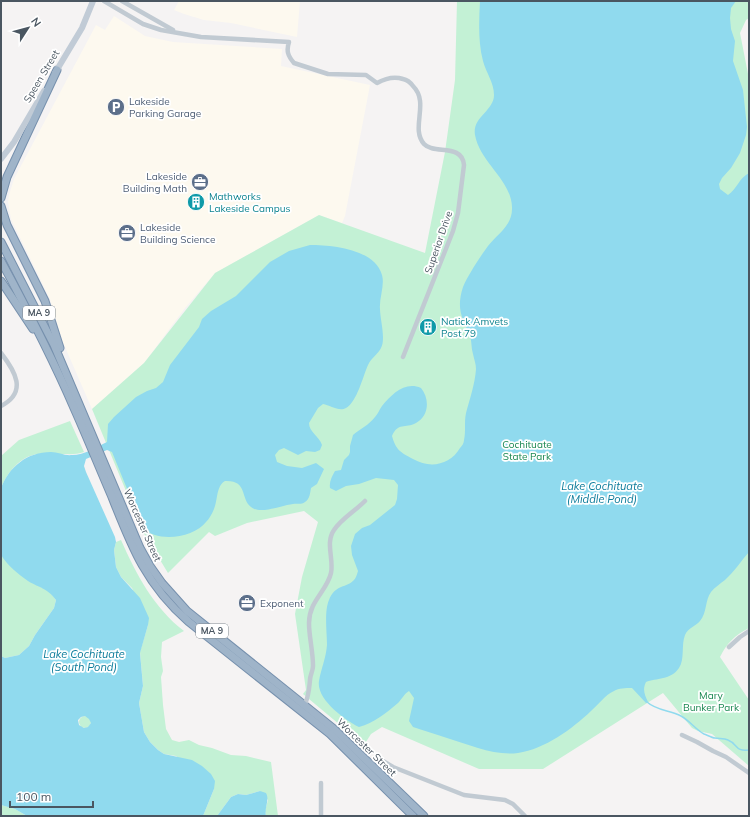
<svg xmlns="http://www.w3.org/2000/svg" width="750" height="817" viewBox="0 0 750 817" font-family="Mulish,sans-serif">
<rect width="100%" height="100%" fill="#f5f3f3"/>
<g fill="#fdf9ef">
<polygon points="179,1 300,1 297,37 231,23 204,20 184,14 174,10"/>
<polygon points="114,16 145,36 173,42 282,49 281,66 370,85 345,216 342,223 319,215 215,273 185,308 144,363 92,409 62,340 50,299 11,219 8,202 9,195 14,179 96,25 105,30"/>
</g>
<g fill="#c3f1d5">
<path d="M457 1H749V18L746 20 740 33 749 79V628C735 635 727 643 720 657L749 700V766L712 734 698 731 692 728 663 693 543 769H479L382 727 371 734 364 745 303 694 306 690 295 614 302 577 318 522 304 511 247 523 215 536 209 532 168 573 143 532 92 409 144 363 215 273 319 215 425 253 445 152 455 80Z"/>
<path d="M70 421 84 452C76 455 69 454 60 454 53 454 45 453 38 454 20 456 7 473 1 488V456L19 440Z"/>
<path d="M121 540C136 574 154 608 184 631L162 642 161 657 163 671 161 677 163 705 166 729 172 740 179 742 189 740 199 745 212 748 231 755 246 756 271 762 278 816H266L265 811 268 800 260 791 246 795 238 794 231 797 217 816H203L214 789 176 756 164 754 158 750 150 742 144 732 139 703 143 686 140 652 148 625 132 588 121 577 116 567 114 550 116 542Z"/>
<polygon points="1,555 29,581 49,591 56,600 54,608 35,635 29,646 19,655 5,658 1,656"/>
<circle cx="85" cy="722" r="6"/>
<polygon points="1,805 15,809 27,816 1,816"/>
</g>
<g fill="#90daee" fill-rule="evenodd">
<path d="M480 1H736L731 8 730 18 731 29 735 41 733 61 743 90 747 127 746 135 740 153 731 168 722 178 719 184 720 189 728 195C737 189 739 178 749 173V206L748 210 749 220V552C741 561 734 572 725 580 720 584 715 587 711 592 705 600 707 613 700 621 696 626 688 628 685 635 681 645 685 659 679 668 671 680 656 678 646 682 642 690 645 695 648 702L646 703 632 688C625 688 619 688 614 691 605 695 599 704 591 711 572 729 545 749 518 753 494 756 470 745 447 738 436 734 424 731 413 727L409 721 414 698 409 691C404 694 402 699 398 703 386 713 374 723 359 727 345 720 316 699 319 681 321 669 326 658 327 645 327 633 324 611 329 600 335 584 347 588 354 580 356 578 357 574 358 571L352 555 351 546 355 534 362 528 370 525 395 505 397 499 398 485 394 480 376 478 359 484 346 486 336 491 330 488C329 482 332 476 335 471L341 470 344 460 349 455 350 452V446L353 435C360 429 369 425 375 417 378 414 379 410 382 406 392 394 405 381 421 388 430 399 429 416 416 423 405 429 398 422 392 436 396 450 400 452 413 459 430 469 450 465 460 448 462 446 464 443 464 440 466 431 464 422 466 413 470 398 475 384 476 369 476 364 474 359 473 354 471 348 472 342 470 336 462 317 456 309 463 287 468 275 480 257 488 246 497 234 512 226 512 209 513 181 480 163 475 135 472 117 494 111 494 95 494 82 486 73 483 61 478 42 479 21 480 1Z"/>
<path d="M310 245C332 245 375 249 382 275 385 285 379 298 380 309 380 319 386 339 381 348 378 354 371 358 368 365 363 376 357 402 346 408 339 412 330 405 323 404L318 408 309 423C309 432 319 436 322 445L320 450 315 452 306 451 298 455 284 448 279 450 275 455 277 462 287 466 302 468 316 463 324 469 317 484 311 488C310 493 310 499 305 502 301 505 297 503 293 504 283 505 260 515 251 507 240 498 248 480 225 481 216 486 218 500 214 509 212 514 209 519 206 522 194 538 157 543 143 528L112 452 107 450 86 459 84 466 86 472 115 537 116 542 114 550 116 567 121 577 140 598 149 618 148 625 140 653 143 686 139 703 144 732 150 742 158 750 164 754 192 760 202 766 211 774 215 781 214 789 203 816H27L15 809 1 805V656L5 658 19 655 29 646 35 635 54 608 56 600C46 587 41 589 28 581 18 574 8 566 1 555V488C9 467 27 452 51 452 58 452 65 456 72 455 85 455 96 447 107 442L108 424 114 417 136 397 147 391 156 388 163 382 170 365 199 327 202 319 211 311 236 296 270 262 289 251ZM85 716 89 719 91 723 88 727 84 728 79 725 78 720 81 717Z"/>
<path d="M260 791 266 793C270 800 264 808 266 816H217L231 797 238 794 246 795Z"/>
</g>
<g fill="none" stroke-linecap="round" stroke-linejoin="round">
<path stroke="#90daee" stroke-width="1.5" d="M647 702C657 711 670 710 681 716 690 721 695 729 704 734 707 735 712 738 715 738 719 739 724 738 728 740 738 744 735 752 749 750"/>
<defs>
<g id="trunk">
<polyline points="1,198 7,177 57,70"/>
<polyline points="1,206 7,225 45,301 60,348"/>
<polyline points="1,242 54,345 140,548 150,566 162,583 187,611 334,729 424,816"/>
<path d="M1 261C27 309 52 357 74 408 87 437 99 467 112 497 132 548 147 586 189 622L330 734 413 816"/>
<polyline points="1,281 33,329"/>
</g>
</defs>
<use href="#trunk" stroke="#7690ad" stroke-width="9"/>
<g stroke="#c1cad2" stroke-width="4.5">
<path d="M104 1 143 24 161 30 201 37 289 42C286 51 288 56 294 63L328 74 366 75 377 83C386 78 394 76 403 79 408 80 410 82 413 86 430 103 410 128 424 144 434 155 462 143 464 165L458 213 453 231 403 357"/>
<polyline points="122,1 173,30"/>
<path d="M1 353C15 371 28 392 1 406"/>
<polyline points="729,647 740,637 749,631"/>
<path d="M305 704C309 695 309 690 310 680 310 675 313 671 313 666 313 651 309 637 309 623 309 601 327 591 331 573 334 559 325 543 334 530 341 519 355 511 365 501"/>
<polyline points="682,735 697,742 713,751 726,757 749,773"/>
<polyline points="378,758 393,767 464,795 505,800 513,804 525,816"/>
<polyline points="321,783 321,816"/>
</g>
<g stroke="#c1cbd6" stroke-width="6">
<polyline points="55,73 82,28 93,1"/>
<polyline points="1,159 14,142 44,91"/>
</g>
<use href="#trunk" stroke="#9fb4c9" stroke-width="7"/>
</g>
<defs>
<symbol id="parking-disc" viewBox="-11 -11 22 22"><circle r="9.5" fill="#5c6f8a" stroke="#fff"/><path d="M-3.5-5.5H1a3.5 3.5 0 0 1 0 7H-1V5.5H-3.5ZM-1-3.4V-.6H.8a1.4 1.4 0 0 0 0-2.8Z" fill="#fff"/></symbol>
<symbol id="office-disc" viewBox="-11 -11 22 22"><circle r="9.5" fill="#5c6f8a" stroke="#fff"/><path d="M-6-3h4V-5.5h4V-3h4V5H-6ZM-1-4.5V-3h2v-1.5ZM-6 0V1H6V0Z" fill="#fff"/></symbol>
<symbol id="building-disc" viewBox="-11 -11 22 22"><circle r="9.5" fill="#0f9aa8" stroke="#fff"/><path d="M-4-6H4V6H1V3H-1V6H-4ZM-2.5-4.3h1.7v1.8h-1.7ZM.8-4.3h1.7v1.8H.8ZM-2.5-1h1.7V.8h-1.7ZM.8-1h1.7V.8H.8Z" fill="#fff"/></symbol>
</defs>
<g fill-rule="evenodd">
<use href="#parking-disc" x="106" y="97" width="20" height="20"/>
<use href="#office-disc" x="190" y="172" width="20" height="20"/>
<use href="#building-disc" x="186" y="192" width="20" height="20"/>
<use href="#office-disc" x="117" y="223" width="20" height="20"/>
<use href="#building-disc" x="418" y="317" width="20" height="20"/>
<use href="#office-disc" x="237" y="593" width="20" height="20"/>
</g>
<g text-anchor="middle" stroke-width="3.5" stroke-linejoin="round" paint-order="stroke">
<g fill="#fff" stroke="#808990" stroke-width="1">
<rect x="23" y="306" width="32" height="14" rx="3"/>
<rect x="196" y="624" width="32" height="14" rx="3"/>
</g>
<g font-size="9" font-weight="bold" fill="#4a5661">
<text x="39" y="316">MA 9</text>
<text x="212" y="634">MA 9</text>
</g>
<g font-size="10" fill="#4a5661" stroke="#fff">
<text transform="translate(41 76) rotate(-59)" y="4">Speen Street</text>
<text transform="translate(438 242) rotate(-71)" y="4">Superior Drive</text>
<text transform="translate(143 525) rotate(66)" y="4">Worcester Street</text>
<text transform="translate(367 747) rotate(44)" y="4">Worcester Street</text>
</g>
<g font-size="10" fill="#4e5e75" stroke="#fff" text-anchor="start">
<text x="129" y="105">Lakeside<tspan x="129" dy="12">Parking Garage</tspan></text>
<text x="187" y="180" text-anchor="end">Lakeside<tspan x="187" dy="12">Building Math</tspan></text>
<text x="140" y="231">Lakeside<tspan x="140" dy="12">Building Science</tspan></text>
<text x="260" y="607">Exponent</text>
</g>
<g font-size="10" fill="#0d838f" stroke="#fff" text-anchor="start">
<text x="209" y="200">Mathworks<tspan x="209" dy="12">Lakeside Campus</tspan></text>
<text x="441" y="325">Natick Amvets<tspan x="441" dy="12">Post 79</tspan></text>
</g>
<g font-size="10" fill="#17864f" stroke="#fff">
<text x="527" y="448">Cochituate<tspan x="527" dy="12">State Park</tspan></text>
<text x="711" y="699">Mary<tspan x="711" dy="12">Bunker Park</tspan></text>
</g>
<g font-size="11" font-style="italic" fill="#0c7c9b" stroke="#fff">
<text x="602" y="490">Lake Cochituate<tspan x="602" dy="13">(Middle Pond)</tspan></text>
<text x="84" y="658">Lake Cochituate<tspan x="84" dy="13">(South Pond)</tspan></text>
</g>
</g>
<rect width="750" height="817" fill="none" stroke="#4a5661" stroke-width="4"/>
<g transform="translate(28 28) rotate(54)" stroke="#ffffff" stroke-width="3" paint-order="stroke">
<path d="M0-3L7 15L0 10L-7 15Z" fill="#4a5661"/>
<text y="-6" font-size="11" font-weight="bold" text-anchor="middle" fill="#4a5661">N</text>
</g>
<path d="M10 801v6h83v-6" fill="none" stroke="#4a5661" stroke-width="2"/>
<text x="16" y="801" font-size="12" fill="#4a5661" stroke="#ffffff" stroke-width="3" paint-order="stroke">100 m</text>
</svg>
